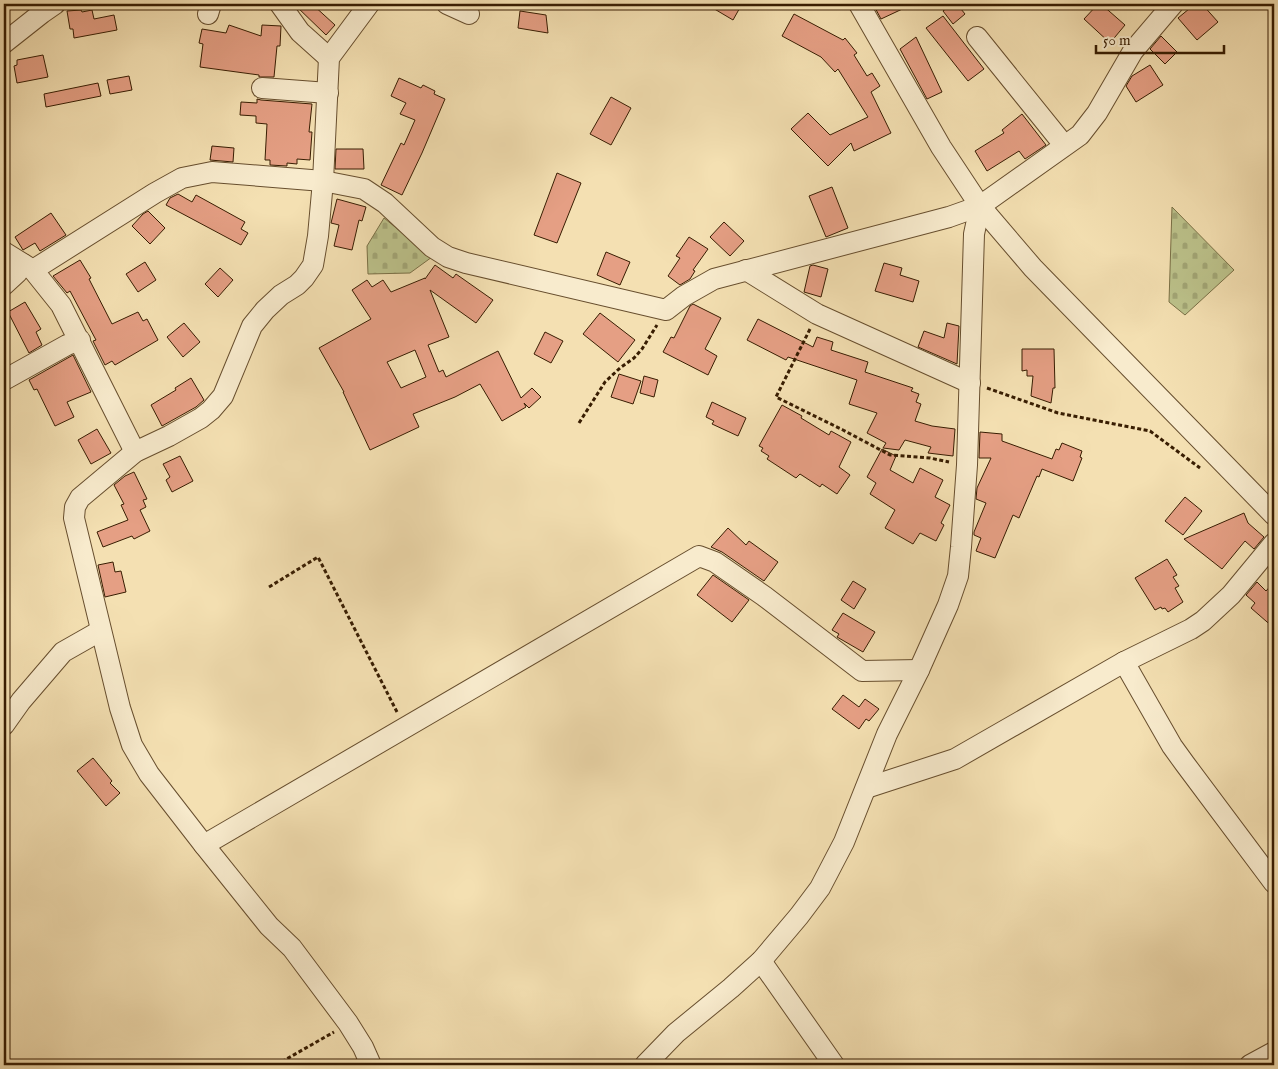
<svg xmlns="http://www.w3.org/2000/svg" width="1278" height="1069" viewBox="0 0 1278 1069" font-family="'IM FELL English',serif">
<defs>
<pattern id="cemetery-stones" width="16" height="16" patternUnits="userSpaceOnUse" patternTransform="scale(1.25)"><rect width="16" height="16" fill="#bcc28b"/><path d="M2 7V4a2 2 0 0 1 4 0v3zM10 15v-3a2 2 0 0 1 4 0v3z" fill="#a2a676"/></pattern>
</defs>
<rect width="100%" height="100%" fill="#f4e0b2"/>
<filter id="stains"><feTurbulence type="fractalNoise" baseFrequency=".004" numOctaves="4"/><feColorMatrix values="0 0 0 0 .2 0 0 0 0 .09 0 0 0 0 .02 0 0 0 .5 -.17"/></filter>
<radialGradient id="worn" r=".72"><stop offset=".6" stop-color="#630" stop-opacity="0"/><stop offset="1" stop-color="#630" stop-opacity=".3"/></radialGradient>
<g fill="url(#cemetery-stones)" stroke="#7a7046">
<polygon points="1172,207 1234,270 1185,315 1169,302"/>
<polygon points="384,218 432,257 410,273 368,274 367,246"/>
</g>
<g fill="#e59f84" stroke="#381d02" fill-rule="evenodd">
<polygon points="294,4 312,4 335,25 326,35"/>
<polygon points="706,4 742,4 733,20"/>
<polygon points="873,4 913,4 881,19"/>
<polygon points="952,4 957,4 965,14 953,24 943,11"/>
<polygon points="1098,4 1101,4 1125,25 1110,43 1084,19"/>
<polygon points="1195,4 1202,4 1218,22 1197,40 1178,18"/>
<polygon points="81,10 82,12 92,10 94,19 114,15 117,30 74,38 73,29 70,29 67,11"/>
<polygon points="520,11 546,15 548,33 518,28"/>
<polygon points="794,14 843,40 845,38 857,53 854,55 867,76 872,73 880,86 871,92 891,133 854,151 851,143 828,166 791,129 808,113 830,135 868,117 838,69 835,72 821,57 782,36"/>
<polygon points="943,16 984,69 968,81 926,28"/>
<polygon points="229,25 261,36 262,25 281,26 280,46 277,46 274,77 259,77 259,75 200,67 203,44 199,43 202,29 226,33"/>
<polygon points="1161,36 1177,52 1165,64 1150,49"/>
<polygon points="916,37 942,92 927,99 900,49"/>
<polygon points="43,55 48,77 17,83 14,66 17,65 17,60"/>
<polygon points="1150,65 1163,85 1136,102 1126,86 1132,76"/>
<polygon points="129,76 132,90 110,94 107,80"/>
<polygon points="399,78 421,88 423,85 435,91 434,94 445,99 422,153 402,195 381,185 401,143 404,145 415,120 400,114 406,103 391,96"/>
<polygon points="98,83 101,96 46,107 44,94"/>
<polygon points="611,97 631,108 611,145 590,134"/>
<polygon points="257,99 261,100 312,104 309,132 312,132 310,160 297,159 297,164 287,163 287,166 270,165 270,160 265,160 267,124 256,123 256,116 240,115 241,102 257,103"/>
<polygon points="1022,114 1046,145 1025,159 1019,151 987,171 975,151 1004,133 1002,130"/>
<polygon points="212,146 234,148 233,162 210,160"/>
<polygon points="336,149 363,149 364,169 335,169"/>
<polygon points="557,173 581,183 557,243 534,235"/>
<polygon points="832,187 848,228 826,237 809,196"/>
<polygon points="178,194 192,202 196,195 245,222 241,229 248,233 241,245 166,205 170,198"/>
<polygon points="337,199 366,207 362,221 359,220 352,250 334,246 339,225 331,223"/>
<polygon points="148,211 165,228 150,244 132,226 143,214"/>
<polygon points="51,213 66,235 40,251 35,243 23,250 15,237"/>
<polygon points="724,222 744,241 730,256 710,237"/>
<polygon points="689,237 708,249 693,270 695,271 690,279 680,285 668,276 680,258 676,256"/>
<polygon points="606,252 630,262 620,285 597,275"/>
<polygon points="80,260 91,278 89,279 112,324 138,312 143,321 147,319 158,340 115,365 112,361 105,365 93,341 96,340 70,291 67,293 53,276"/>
<polygon points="145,262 156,280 138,292 126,274"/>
<polygon points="884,263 902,268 900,275 919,281 913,302 875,291"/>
<path d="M435 265 453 278 456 274 493 300 476 323 430 290 449 337 428 345 439 372 443 370 446 377 498 351 521 398 532 388 541 397 529 408 524 403 526 407 502 421 480 384 455 397 413 414 419 427 370 450 343 392H344L319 348 371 319 352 290 367 280 372 287 383 280 391 292 425 278V279ZM415 350 426 377 401 388 387 362Z"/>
<polygon points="813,265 828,269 821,297 804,292 810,266"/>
<polygon points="220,268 233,280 218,297 205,284"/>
<polygon points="25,302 41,329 36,332 42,345 29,353 8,312"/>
<polygon points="693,304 721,318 705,349 717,356 708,375 663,352 671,337 674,338 690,306"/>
<polygon points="600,313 635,340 618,362 583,334"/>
<polygon points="758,319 813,347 817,337 833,342 831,350 868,362 865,372 913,388 911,391 919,394 916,402 921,404 915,421 932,426 955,429 953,456 928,453 931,447 905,440 899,450 883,448 886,443 867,433 877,413 849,404 857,380 788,357 786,360 747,340"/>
<polygon points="184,323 200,342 183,357 167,337"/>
<polygon points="947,323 959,326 957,364 918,347 924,331 944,338"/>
<polygon points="545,332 563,341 551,363 534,354"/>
<polygon points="1022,349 1054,349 1055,388 1053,388 1051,403 1031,396 1033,376 1027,376 1027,370 1022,371"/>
<polygon points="73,355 91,392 67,402 74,417 55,426 37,389 34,390 29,380"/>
<polygon points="619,374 641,381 633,404 611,397"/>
<polygon points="644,376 658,380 654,397 640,393"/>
<polygon points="191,378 204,400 196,407 162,426 151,405 176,390 175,388"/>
<polygon points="712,402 746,418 738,436 712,424 714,421 706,417"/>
<polygon points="782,405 802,416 801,418 829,435 831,431 851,442 839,467 850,475 837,494 822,484 820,487 800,474 796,478 767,459 769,456 761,451 763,448 759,446"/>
<polygon points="97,429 111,453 91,464 78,440"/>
<polygon points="980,432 1002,434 1002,441 1052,459 1056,449 1059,450 1062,443 1082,451 1080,457 1082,458 1073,481 1042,469 1039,477 1037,476 1019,518 1013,515 995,558 976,551 981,538 974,535 974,532 986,503 976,499 977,488 991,458 979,458"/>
<polygon points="882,449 896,456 890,470 913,483 920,468 943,480 935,497 950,505 941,523 944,525 936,541 920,533 913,544 885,528 895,510 870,494 876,483 867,477"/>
<polygon points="180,456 193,481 172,492 166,480 170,477 163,464"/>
<polygon points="134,472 147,499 143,500 146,507 140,510 150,531 134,539 132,536 103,547 97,532 128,520 121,505 124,504 114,485 125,476"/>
<polygon points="1185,497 1202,511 1183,535 1165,521"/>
<polygon points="1244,513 1248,523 1264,537 1254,549 1245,541 1222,569 1184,539"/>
<polygon points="728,528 746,545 749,541 778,562 764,581 722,552 711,547"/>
<polygon points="1167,559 1177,575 1173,577 1179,586 1175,588 1183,602 1168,612 1165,608 1162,609 1161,607 1155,610 1135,578"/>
<polygon points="113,562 115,572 121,571 126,592 105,597 98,565"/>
<polygon points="713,575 749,600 732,622 697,595"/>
<polygon points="853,581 866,589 854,609 841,600"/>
<polygon points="1257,582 1266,591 1274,582 1274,628 1251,608 1255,603 1246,595"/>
<polygon points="843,613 875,632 863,652 837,637 839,634 832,630"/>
<polygon points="843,695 859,707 865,699 879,709 869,721 866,719 859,729 832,709"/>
<polygon points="93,758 112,781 110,783 120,793 106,806 77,771"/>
</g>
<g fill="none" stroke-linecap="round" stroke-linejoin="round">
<defs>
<g id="minor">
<polyline points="280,4 300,32 329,58"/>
<polyline points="369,4 329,58 323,181 318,236 313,265 304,278 297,285 281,295 265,310 252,326 223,396 211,410 201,418 169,436 135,452 80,498 75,507 74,518 120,708 132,745 149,774 204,845 269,926 292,948 348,1023 363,1047 371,1065"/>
<polyline points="447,4 469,14"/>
<polyline points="859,4 941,147 980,206 1033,268 1274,515"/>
<polyline points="208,14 211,4"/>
<polyline points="977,37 1064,145"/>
<polyline points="4,43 42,13 55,4"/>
<polyline points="262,88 328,93"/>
<polyline points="4,252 33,270 61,305 135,452"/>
<polyline points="33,270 155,193 182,178 212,172 323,181 364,189 385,203 432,247 448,257 466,263 666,310 684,296 714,279 949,217 980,206 1080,135 1097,113 1133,51 1173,4"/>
<polyline points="746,270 817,314 970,383"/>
<polyline points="4,285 17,273 23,264"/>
<polyline points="4,380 67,345 80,340"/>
<polyline points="1124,662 1172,746 1185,764 1274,883"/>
<polyline points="4,725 21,701 63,652 100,631"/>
<polyline points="866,788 955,759 1124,662 1191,629 1203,621 1231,595 1274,543"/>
<polyline points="204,845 699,556 715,562 764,596 862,671 919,670"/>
<polyline points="761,961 834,1065"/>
<polyline points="645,1065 676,1033 731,988 761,961 799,916 820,888 844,842 887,734 919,670 948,605 958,576 961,547 967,465 974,234 980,206"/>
<polyline points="1250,1065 1274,1052"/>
</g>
</defs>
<use href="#minor" stroke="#674e2e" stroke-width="22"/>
<g stroke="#381d02" stroke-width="3" stroke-dasharray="4 2.5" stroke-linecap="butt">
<polyline points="810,329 776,397 843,430 890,455 930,458 949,462"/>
<polyline points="987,388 1058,413 1150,431 1200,468"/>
<polyline points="579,423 605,382 620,368 634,358 642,349 657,325"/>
<polyline points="269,587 318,557 397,712"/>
<polyline points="276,1065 334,1032"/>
</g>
<use href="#minor" stroke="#f8ebcd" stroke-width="20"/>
</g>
<rect width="1278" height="1069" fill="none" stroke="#f4e0b2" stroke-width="20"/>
<rect x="5" y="5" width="1268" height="1059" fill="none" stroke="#381d02" stroke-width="2.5"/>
<rect x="10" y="10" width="1258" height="1049" fill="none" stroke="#381d02"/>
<path d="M1096 45v8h128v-8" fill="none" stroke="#381d02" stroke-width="2.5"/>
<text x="1103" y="45" font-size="15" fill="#381d02" stroke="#f8ebcd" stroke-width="4" paint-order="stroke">50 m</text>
<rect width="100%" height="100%" filter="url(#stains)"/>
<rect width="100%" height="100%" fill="url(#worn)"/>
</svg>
